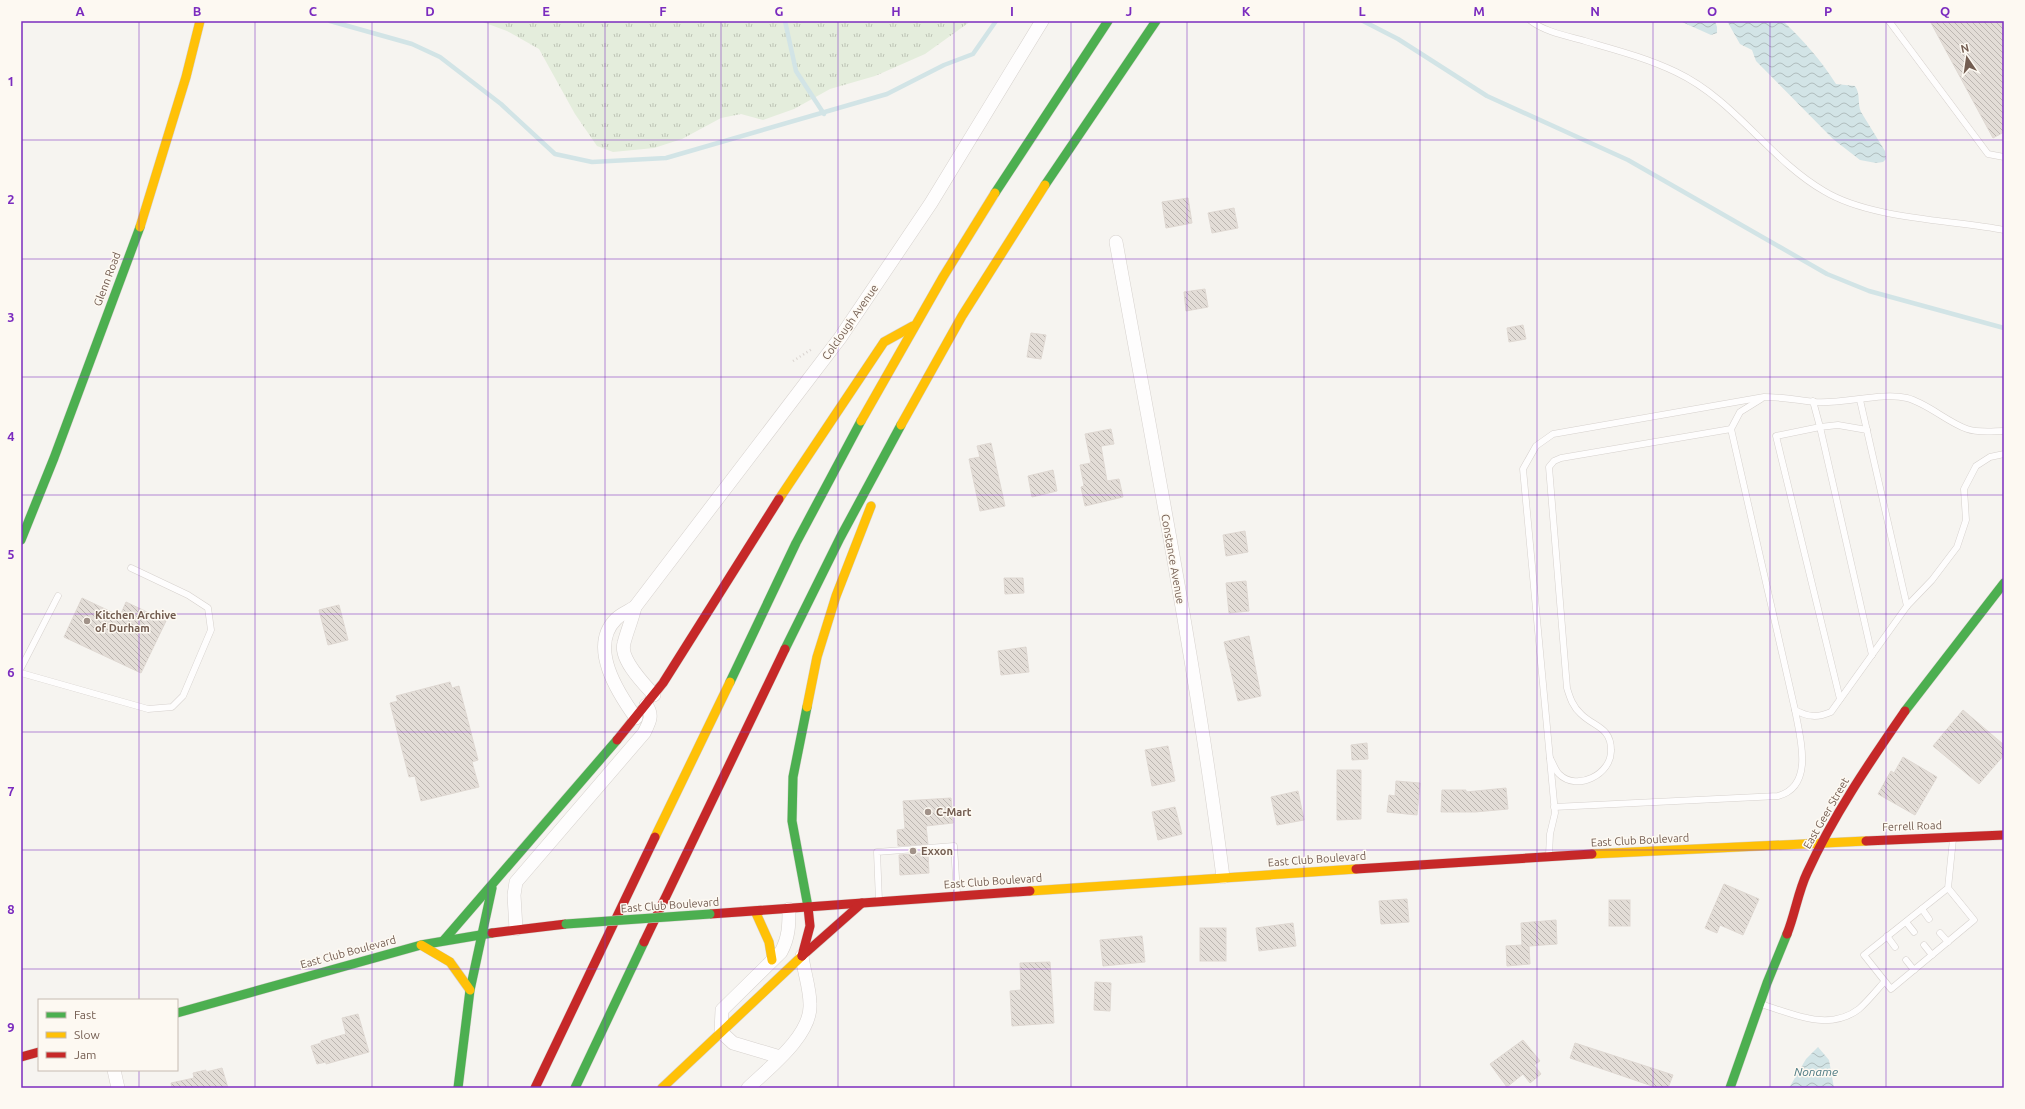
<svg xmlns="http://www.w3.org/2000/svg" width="2025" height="1109" viewBox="0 0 2025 1109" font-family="Ubuntu,sans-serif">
<defs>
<pattern id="grass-tufts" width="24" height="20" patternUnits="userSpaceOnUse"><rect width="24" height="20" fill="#e4eddc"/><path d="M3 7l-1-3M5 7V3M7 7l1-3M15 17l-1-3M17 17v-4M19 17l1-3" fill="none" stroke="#bdc3b5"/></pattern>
<pattern id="water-waves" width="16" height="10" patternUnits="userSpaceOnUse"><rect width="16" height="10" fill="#d2e4e6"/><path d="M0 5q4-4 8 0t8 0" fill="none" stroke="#afbcbd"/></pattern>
<pattern id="building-back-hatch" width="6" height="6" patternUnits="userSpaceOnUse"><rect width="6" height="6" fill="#e3ddd7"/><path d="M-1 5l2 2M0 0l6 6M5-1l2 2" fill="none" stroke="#bcb6b1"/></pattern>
</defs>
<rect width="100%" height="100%" fill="#f6f4f0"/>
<polygon fill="url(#grass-tufts)" points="480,21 971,21 925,54 875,76 830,89 794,109 763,120 741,114 721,118 682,139 654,148 613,152 597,146 575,114 539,49 507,31"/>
<g fill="url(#water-waves)">
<polygon points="1680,21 1715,21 1717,27 1717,33 1711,35"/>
<path d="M1727 21H1783C1803 40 1821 60 1836 84L1855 86C1861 95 1857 103 1861 112L1885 151 1886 159 1883 162 1876 163 1860 160 1833 139 1756 61 1752 50 1740 44Z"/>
<polygon points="1818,1047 1829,1060 1834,1088 1789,1088 1806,1059"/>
</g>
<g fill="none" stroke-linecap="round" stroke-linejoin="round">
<g stroke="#d2e4e6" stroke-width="4.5">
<polyline points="330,21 412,44 440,57 501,104 555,154 592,162 666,158 887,94 944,65 973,54 996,21"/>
<polyline points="785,21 796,71 824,114"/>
<polyline points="1363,21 1398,39 1487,96 1628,160 1827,274 1869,291 2004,328"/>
</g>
</g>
<g fill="url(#building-back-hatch)" stroke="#dfd8d2">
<polygon points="1930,21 2004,21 2004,132 1993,138"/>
<polygon points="1188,198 1192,223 1166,228 1162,202"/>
<polygon points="1234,208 1238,228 1212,233 1208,213"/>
<polygon points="1205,289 1208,307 1186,311 1184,292"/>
<polygon points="1523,325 1526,339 1509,342 1507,328"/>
<polygon points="1031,333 1046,335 1041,359 1027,357"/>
<polygon points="1111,429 1114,444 1101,446 1107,481 1119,479 1123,497 1085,506 1081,487 1084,486 1080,465 1091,463 1085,434"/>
<polygon points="991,443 1005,506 980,511 969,459 980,457 977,446"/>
<polygon points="1053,470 1057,491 1032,497 1028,476"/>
<polygon points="1245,531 1248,552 1226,556 1223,535"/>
<polygon points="1004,578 1023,578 1024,593 1005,594"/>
<polygon points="1246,581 1249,611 1229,613 1226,583"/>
<polygon points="82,598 120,616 126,602 166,621 141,673 64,637"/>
<polygon points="339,605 348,640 328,645 319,610"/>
<polygon points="1249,636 1261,696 1238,701 1224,642"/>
<polygon points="1026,647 1029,672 1001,675 998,651"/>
<polygon points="450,682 452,688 459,686 478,760 472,762 479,787 421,801 415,776 409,777 390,703 398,701 396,696"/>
<polygon points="1963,710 2004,745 2004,755 1979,784 1933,746"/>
<polygon points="1367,743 1368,759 1352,760 1351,745"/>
<polygon points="1168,746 1175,781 1152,786 1145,750"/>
<polygon points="1903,757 1937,777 1915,815 1878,794 1891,771 1894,773"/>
<polygon points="1337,770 1361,770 1361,819 1337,820"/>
<polygon points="1396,781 1420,783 1417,815 1387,812 1389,795 1395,796"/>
<polygon points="1506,788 1508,809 1475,812 1441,812 1442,790 1466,790 1466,792"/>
<polygon points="1298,791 1304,820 1277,825 1271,797"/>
<polygon points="951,798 953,823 926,826 928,844 898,846 897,830 905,829 903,801"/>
<polygon points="1175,807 1182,834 1158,840 1152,812"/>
<polygon points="928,853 929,873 900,875 899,855"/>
<polygon points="1724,884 1759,899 1743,935 1720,925 1717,933 1705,928"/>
<polygon points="1407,899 1409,922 1381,924 1379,901"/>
<rect x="1609" y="900" width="21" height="26"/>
<polygon points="1556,920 1557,944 1529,946 1530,964 1507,966 1506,946 1522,945 1521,923"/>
<polygon points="1293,923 1296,946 1259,951 1256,928"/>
<rect x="1200" y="928" width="26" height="33"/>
<polygon points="1142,936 1145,962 1103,966 1100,940"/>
<polygon points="1050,962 1054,1023 1012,1026 1010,991 1021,990 1020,963"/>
<polygon points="1095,982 1111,983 1110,1011 1094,1010"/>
<polygon points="358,1014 369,1052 326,1064 326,1062 317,1064 311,1046 321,1043 321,1041 346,1034 342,1018"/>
<polygon points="1523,1040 1540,1061 1534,1065 1541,1074 1530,1083 1523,1074 1507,1087 1490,1064"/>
<polygon points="1575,1043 1673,1075 1668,1088 1658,1088 1570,1058"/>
<polygon points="222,1068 228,1088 172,1088 171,1083 194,1078 193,1073 206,1070 206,1072"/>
</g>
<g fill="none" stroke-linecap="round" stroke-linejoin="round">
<defs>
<g id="lane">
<path d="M1531 21C1545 32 1568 36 1585 41 1616 50 1647 58 1676 72 1735 100 1769 159 1824 191 1870 219 1951 220 2004 230"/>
<polyline points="1889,21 1988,154 2004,157"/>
<polyline points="1860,400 1907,606"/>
<polyline points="1813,401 1820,427 1776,436 1840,699"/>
<polyline points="1731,429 1740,412 1761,399"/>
<polyline points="1867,430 1838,425 1820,427 1872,655"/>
<polyline points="21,668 58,596"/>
<polyline points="21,673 148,709 172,707 183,696 211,630 208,608 188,595 131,568"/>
<path d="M1795 710C1808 717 1817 718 1831 712L1907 606 1932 580 1957 547 1966 520 1964 489 1976 466 1990 457 2004 454"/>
<path d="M1550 758C1553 763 1555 770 1559 774 1577 792 1612 774 1611 750 1611 727 1594 727 1581 714 1573 707 1570 698 1567 688L1549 467 1554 461 1561 458 1731 429 1795 710C1800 737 1815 786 1778 796L1554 807"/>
<path d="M1549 855 1550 834 1555 813 1523 469 1536 446 1553 434 1764 397C1783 397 1797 400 1816 402 1844 404 1882 392 1907 398 1927 403 1947 422 1967 429 1978 433 1993 431 2004 431"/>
<polyline points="1948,888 1864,955 1891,989 1974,920 1948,888 1953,839"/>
<polyline points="879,901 877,852 954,846 957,894"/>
<polyline points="1922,909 1929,919"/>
<polyline points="1906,922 1914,932"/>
<polyline points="1940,933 1948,942"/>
<polyline points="1887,936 1895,947"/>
<polyline points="1924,945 1932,955"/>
<polyline points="1906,960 1914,970"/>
<path d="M1761 1004C1793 1014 1829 1032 1859 1009 1868 1001 1876 991 1884 982"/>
</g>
<g id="street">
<path d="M1116 242C1154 453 1196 664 1223 877"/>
<path d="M635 607C632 620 627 631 624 643 619 659 644 684 654 695"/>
<path d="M636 718C618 693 588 647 616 619 621 614 629 611 635 607L840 338 931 203 1042 21"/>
<path d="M516 929 514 895 516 882 644 733C649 723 654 715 646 705"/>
<path d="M780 1057 733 1043 721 1032 722 1010 781 952C789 937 789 925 789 909"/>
<polyline points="114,1070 118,1088"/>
<path d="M748 1088C769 1068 812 1035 810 1004 810 989 804 972 802 956"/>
</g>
<g id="fast">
<polyline points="1045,185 1156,21"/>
<polyline points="995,193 1108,21"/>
<polyline points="21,540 54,458 140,227"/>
<polyline points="785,649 840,538 901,425"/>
<polyline points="730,682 796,543 861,421"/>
<polyline points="807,707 793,777 792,821 808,907"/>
<polyline points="1905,711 2004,583"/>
<polyline points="444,940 617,740"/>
<polyline points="177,1013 421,945 492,933"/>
<polyline points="458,1088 470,990 492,888"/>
<polyline points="575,1088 644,942"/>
<polyline points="1730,1088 1767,983 1787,934"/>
</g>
<g id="slow">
<polyline points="140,227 186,77 200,21"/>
<polyline points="861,421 943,277 995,193"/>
<polyline points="901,425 962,316 1045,185"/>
<polyline points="779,499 884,342 913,326"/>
<polyline points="807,707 817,657 836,596 871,506"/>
<polyline points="655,837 730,682"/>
<polyline points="1592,854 1866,841"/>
<polyline points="1030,891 1356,869"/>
<polyline points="755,911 769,942 772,960"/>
<polyline points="421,945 450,962 470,990"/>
<polyline points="662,1088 802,956"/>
</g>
<g id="jam">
<polyline points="617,740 663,683 779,499"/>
<polyline points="1866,841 2004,835"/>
<polyline points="1356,869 1592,854"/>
<polyline points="710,914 1030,891"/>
<polyline points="492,933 566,924"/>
<path d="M1787 934C1795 914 1798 892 1807 873 1833 816 1869 763 1905 711"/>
<polyline points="644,942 785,649"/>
<polyline points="802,956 862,903"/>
<polyline points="802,956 810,926 808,907"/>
<polyline points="21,1057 39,1052"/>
<polyline points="535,1088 655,837"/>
</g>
</defs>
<use href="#lane" stroke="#d6d1cd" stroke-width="7"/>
<use href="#street" stroke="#d6d1cd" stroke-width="14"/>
<use href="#fast" stroke="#d6d1cd" stroke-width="10"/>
<use href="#slow" stroke="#d6d1cd" stroke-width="10"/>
<use href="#jam" stroke="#d6d1cd" stroke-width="10"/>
<polyline stroke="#dad4d0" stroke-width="2.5" stroke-dasharray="1 3" stroke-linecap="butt" points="793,361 812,349"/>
<use href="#lane" stroke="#fefdfd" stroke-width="6"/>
<use href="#street" stroke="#fefdfd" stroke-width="13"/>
<use href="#fast" stroke="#4caf50" stroke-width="9"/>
<use href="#slow" stroke="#ffc107" stroke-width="9"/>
<use href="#jam" stroke="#c62828" stroke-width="9"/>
<defs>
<polyline id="fast-bridge" points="566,924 710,914"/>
</defs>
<use href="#fast-bridge" stroke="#d6d1cd" stroke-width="10" stroke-linecap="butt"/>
<use href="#fast-bridge" stroke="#4caf50" stroke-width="9"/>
</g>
<path fill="none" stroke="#7b2cbf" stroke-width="1" stroke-opacity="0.55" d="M139 21V1000M255 21V1088M372 21V1088M488 21V1088M605 21V1088M721 21V1088M838 21V1088M954 21V1088M1071 21V1088M1187 21V1088M1304 21V1088M1420 21V1088M1537 21V1088M1653 21V1088M1770 21V1088M1886 21V1088M21 140H2004M21 259H2004M21 377H2004M21 495H2004M21 614H2004M21 732H2004M21 850H2004M21 969H2004M139 1070V1088"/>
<g fill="#a19289" stroke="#fdf9f2" stroke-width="1.5">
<circle cx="87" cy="621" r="4"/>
<circle cx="928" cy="812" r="4"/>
<circle cx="913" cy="851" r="4"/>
</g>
<g text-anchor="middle" stroke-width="3" stroke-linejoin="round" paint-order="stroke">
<g font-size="11" fill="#735d51" stroke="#fdf9f2">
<text transform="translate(107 279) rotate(-69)" y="4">Glenn Road</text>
<text transform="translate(850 322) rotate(-55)" y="4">Colclough Avenue</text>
<text transform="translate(1173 559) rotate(80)" y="4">Constance Avenue</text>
<text transform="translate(1826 813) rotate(-60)" y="4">East Geer Street</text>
<text transform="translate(1912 826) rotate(-2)" y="4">Ferrell Road</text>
<text transform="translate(1640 840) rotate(-3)" y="4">East Club Boulevard</text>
<text transform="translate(1317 859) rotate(-4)" y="4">East Club Boulevard</text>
<text transform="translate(993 881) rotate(-4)" y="4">East Club Boulevard</text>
<text transform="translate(670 905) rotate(-4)" y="4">East Club Boulevard</text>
<text transform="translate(348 952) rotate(-15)" y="4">East Club Boulevard</text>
</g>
<g font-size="11" font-weight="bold" fill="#735d51" stroke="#fdf9f2" text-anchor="start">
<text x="95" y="619">Kitchen Archive<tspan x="95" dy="13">of Durham</tspan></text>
<text x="936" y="816">C-Mart</text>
<text x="921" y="855">Exxon</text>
</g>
<g font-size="12" font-style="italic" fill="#4d7a83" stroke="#fdf9f2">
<text x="1816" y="1076">Noname</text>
</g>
</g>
<rect width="2025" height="1109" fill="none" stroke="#fdf9f2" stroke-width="44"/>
<rect x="38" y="999" width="140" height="72" fill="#fdf9f2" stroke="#c6bbb2"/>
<rect x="46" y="1012" width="20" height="6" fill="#4caf50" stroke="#c6bbb2"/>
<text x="74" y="1019" font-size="12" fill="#735d51">Fast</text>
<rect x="46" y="1032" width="20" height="6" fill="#ffc107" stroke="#c6bbb2"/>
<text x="74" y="1039" font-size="12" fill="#735d51">Slow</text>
<rect x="46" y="1052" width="20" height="6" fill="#c62828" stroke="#c6bbb2"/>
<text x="74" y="1059" font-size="12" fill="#735d51">Jam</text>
<g transform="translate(1967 58) rotate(347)" stroke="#fdf9f2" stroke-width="3" paint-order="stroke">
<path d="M0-3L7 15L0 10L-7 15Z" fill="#735d51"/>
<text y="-6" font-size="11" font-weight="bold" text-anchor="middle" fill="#735d51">N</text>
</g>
<rect x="22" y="22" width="1981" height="1065" fill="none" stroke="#7b2cbf" stroke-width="1.5"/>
<g font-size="13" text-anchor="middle" font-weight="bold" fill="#7b2cbf">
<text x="80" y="16">A</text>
<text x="197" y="16">B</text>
<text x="313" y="16">C</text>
<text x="430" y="16">D</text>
<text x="546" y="16">E</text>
<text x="663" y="16">F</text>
<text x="779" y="16">G</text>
<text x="896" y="16">H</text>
<text x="1012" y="16">I</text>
<text x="1129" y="16">J</text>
<text x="1246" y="16">K</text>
<text x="1362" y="16">L</text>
<text x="1479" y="16">M</text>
<text x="1595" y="16">N</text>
<text x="1712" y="16">O</text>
<text x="1828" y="16">P</text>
<text x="1945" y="16">Q</text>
<text x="11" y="86">1</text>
<text x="11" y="204">2</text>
<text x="11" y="322">3</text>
<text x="11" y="441">4</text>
<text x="11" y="559">5</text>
<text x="11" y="677">6</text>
<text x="11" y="796">7</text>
<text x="11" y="914">8</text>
<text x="11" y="1032">9</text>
</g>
</svg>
